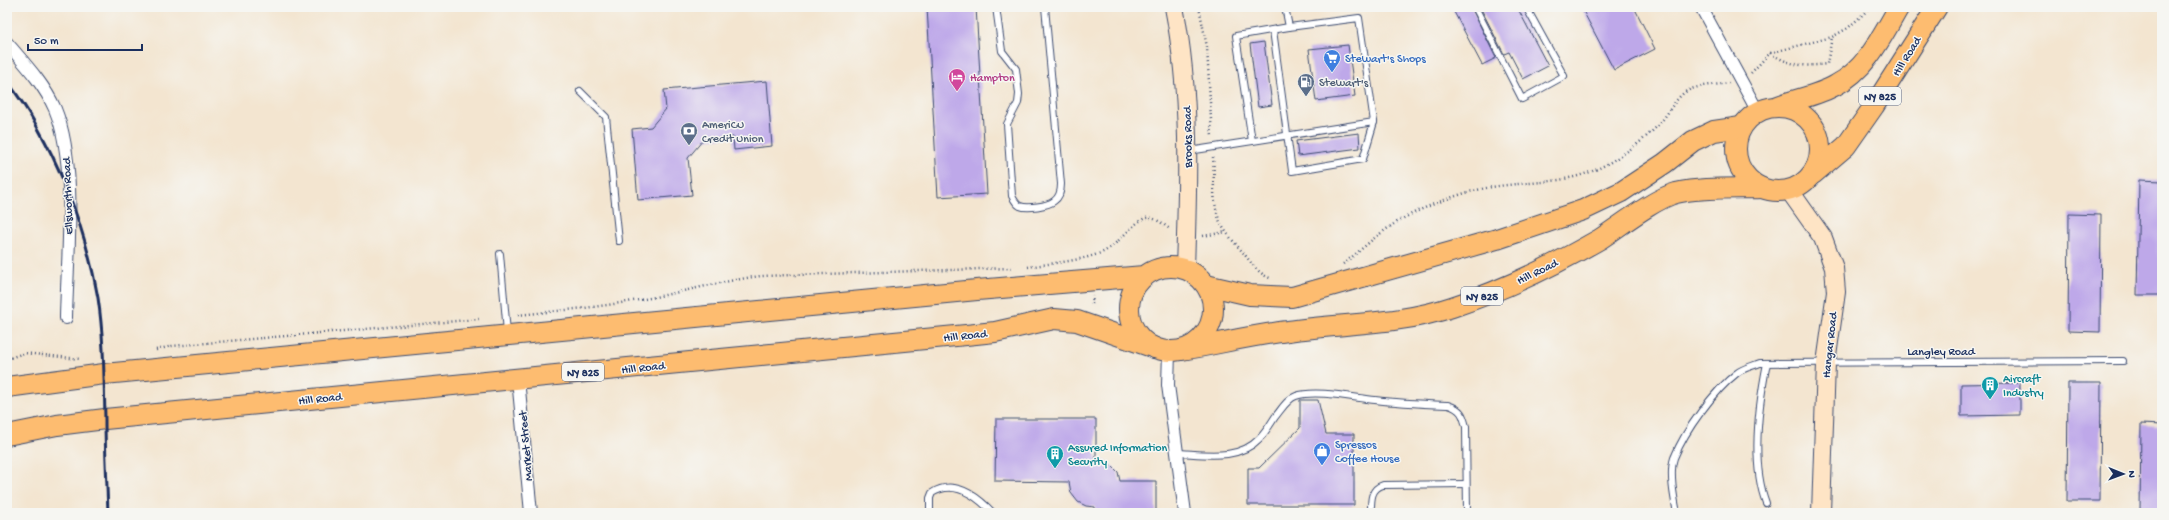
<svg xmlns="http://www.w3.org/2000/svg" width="2169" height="520" viewBox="0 0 2169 520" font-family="'Gochi Hand',sans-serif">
<rect width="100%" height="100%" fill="#f6f6f2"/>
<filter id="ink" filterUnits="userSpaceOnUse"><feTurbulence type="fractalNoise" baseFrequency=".025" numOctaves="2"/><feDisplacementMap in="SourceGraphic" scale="8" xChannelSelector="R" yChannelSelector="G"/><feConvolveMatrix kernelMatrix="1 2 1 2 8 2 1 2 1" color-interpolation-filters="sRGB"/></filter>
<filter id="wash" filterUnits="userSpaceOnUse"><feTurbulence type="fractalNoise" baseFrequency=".012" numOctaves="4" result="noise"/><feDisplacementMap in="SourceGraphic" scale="16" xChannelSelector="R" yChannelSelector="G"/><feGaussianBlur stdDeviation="0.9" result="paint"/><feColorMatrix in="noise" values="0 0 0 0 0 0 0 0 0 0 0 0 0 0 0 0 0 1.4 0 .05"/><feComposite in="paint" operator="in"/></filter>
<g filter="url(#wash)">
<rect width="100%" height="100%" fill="#f3e5d0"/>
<g id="blocks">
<g fill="#bea8e9">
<polygon points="927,7 976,7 987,194 938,197"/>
<polygon points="1459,7 1471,7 1496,58 1482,65 1453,10"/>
<polygon points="1480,7 1517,7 1548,66 1523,79 1509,52 1504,54"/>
<polygon points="1581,7 1634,7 1655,49 1614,70"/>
<polygon points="1264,42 1272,105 1258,107 1250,44"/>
<polygon points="1348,45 1355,96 1316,101 1309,49"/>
<polygon points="767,81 772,146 734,150 733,137 703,140 688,158 692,195 638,200 632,129 651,127 666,109 664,90"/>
<polygon points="1359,133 1360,148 1298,156 1296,141"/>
<polygon points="2139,180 2162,181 2162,295 2137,295"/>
<polygon points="2069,214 2101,215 2100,332 2068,331"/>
<polygon points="2020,383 2020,415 1961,416 1961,384"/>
<polygon points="2068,383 2101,383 2100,501 2067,501"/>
<polygon points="1300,400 1318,400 1326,434 1354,434 1354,505 1248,505 1248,468 1259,468 1300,428"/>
<polygon points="996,419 1096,419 1096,459 1105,461 1112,466 1118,472 1120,481 1156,481 1156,513 1095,513 1095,507 1086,506 1078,502 1071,493 1069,482 995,481"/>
<polygon points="2141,424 2162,425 2162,513 2140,513"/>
</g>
</g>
</g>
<g filter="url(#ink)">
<use href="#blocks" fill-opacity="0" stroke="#3b4a6f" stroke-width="1"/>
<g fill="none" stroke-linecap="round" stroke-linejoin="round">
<defs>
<g id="lane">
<path d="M996 7 1002 51 1016 69 1019 94 1018 103 1007 124 1012 196C1014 200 1016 204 1020 206 1027 209 1048 206 1054 201 1060 197 1061 191 1061 184L1045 7"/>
<polyline points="1475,7 1522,99 1564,76 1526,7"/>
<polyline points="1273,30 1292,171 1363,159 1374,122"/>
<polyline points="580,91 606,117 619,241"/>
<polyline points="1252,141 1236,36 1289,27"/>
<polyline points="1189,151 1374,122 1359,18 1289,27 1285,7"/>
<polyline points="500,254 507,332"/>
<path d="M1177 453C1204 454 1238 461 1259 439 1265 433 1270 425 1275 417 1281 410 1287 399 1296 396 1315 389 1355 398 1375 400 1399 403 1424 404 1448 405 1461 409 1463 414 1466 427L1467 513"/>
<path d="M1766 503C1751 464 1759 403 1767 363"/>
<path d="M930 513V498L932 493C955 478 978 497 993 513"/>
<path d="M1371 513C1371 501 1370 489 1383 485L1466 484"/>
<path d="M1677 513C1674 498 1669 473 1674 458 1685 430 1714 391 1737 373 1743 368 1753 366 1760 363L2123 361"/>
</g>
<g id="street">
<polyline points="1701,7 1758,112"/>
<path d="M7 43C25 64 44 84 55 109 78 164 67 259 66 318"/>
<polyline points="1169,352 1168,385 1185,513"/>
<polyline points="518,379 531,513"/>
</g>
<g id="secondary">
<path d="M1174 7C1191 94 1188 181 1185 268"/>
<polyline points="1789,190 1823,238 1834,268 1836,292 1826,363 1821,513"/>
</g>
<g id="primary">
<path d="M1778 106C1796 99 1819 95 1836 85 1867 69 1882 36 1899 7"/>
<circle cx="1778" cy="149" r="42"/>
<polyline points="1813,174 1846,146 1874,106 1937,7"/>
<circle cx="1171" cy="309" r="42"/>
<polyline points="1206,285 1250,295 1292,297 1497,239 1583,210 1621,192 1665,163 1693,141 1714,131 1741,127"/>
<path d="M1182 350C1218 344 1253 335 1288 331 1343 323 1399 325 1452 307 1504 290 1553 266 1600 239 1620 226 1654 199 1676 193 1703 187 1734 189 1762 188"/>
<polyline points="7,387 104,374 977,290 1144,276"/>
<polyline points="7,435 57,425 105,419 966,335 995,332 1054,319 1077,321 1155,348"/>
</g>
</defs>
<use href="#lane" stroke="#3b4a6f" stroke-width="8"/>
<use href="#street" stroke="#3b4a6f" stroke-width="14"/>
<use href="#secondary" stroke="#3b4a6f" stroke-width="20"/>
<use href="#primary" stroke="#3b4a6f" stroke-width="22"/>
<g stroke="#3b4a6f" stroke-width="2.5" stroke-dasharray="1 3" stroke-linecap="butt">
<polyline points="1199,7 1207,47 1212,138"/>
<path d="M1770 53C1791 66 1804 67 1827 64L1832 37"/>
<polyline points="1751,73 1770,53 1832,37 1848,28 1871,7"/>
<path d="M1213 157C1215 179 1211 203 1221 224 1227 235 1237 245 1245 255 1252 264 1259 274 1270 278"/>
<polyline points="1203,236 1226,232"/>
<path d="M1343 264C1359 252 1374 237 1391 226 1410 212 1454 195 1477 190 1522 179 1565 188 1607 164 1625 154 1646 139 1660 123 1669 113 1675 98 1687 91 1697 85 1717 85 1729 83"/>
<path d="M1028 267C1051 263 1082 261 1103 252 1118 245 1133 222 1146 218 1154 216 1164 225 1170 229"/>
<polyline points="1092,304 1093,296"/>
<path d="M518 315C558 311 599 307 639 300 680 293 720 281 761 276L1011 268"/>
<polyline points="156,350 172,346 479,319"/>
<polyline points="7,359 24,353 80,359"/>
</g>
<use href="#lane" stroke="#fff" stroke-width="6"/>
<use href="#street" stroke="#fff" stroke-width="12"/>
<use href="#secondary" stroke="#fee4c5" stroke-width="18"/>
<use href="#primary" stroke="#fdbc6f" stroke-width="20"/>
<path stroke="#1b2f5e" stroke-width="3" d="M7 81C53 141 85 224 98 298 104 337 104 379 105 419 105 450 107 482 108 513"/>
</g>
</g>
<defs>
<symbol id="supermarket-pin" viewBox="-11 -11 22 30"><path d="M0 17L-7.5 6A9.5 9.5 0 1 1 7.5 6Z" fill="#3f7fe0" stroke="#f6f6f2"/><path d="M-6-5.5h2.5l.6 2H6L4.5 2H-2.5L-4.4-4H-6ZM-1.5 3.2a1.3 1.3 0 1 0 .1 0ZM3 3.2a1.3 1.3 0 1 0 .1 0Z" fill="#fff"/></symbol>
<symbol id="hotel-pin" viewBox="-11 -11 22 30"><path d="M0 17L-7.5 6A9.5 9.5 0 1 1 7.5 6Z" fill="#d1479c" stroke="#f6f6f2"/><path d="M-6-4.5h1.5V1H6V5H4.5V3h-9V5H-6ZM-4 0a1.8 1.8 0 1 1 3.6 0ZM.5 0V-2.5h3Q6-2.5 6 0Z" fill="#fff"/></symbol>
<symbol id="fuel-pin" viewBox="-11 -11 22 30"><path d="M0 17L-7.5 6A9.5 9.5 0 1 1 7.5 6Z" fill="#5c6f8a" stroke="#f6f6f2"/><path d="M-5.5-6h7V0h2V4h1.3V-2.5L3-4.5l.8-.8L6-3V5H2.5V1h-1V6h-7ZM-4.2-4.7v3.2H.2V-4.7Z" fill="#fff"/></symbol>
<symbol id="bank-pin" viewBox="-11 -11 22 30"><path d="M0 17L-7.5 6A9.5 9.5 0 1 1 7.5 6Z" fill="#5c6f8a" stroke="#f6f6f2"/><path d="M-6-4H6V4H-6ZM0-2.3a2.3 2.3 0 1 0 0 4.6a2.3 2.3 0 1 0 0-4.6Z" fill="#fff"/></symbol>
<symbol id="building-pin" viewBox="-11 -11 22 30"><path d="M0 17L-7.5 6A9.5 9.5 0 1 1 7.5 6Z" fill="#0f9aa8" stroke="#f6f6f2"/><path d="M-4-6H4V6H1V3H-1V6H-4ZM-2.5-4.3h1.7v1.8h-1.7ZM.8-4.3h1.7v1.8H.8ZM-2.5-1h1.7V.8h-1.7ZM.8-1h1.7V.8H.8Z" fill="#fff"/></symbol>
<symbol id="shop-pin" viewBox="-11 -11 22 30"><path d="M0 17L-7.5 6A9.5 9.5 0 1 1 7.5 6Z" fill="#3f7fe0" stroke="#f6f6f2"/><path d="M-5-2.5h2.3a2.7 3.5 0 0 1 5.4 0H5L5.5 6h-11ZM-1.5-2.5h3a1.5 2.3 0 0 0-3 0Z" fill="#fff"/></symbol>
</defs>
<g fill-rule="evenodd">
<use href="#supermarket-pin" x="1322" y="48" width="20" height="27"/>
<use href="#hotel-pin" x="947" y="67" width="20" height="27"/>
<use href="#fuel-pin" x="1296" y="72" width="20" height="27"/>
<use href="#bank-pin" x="679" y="121" width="20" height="27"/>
<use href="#building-pin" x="1980" y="375" width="20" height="27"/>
<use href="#shop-pin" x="1312" y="441" width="20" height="27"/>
<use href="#building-pin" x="1045" y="444" width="20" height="27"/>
</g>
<g text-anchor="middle" stroke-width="3" stroke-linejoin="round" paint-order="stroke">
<g fill="#f6f6f2" stroke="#5d6b8a" stroke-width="1">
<rect x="1859" y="87" width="42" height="18" rx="3"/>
<rect x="1461" y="287" width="42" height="18" rx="3"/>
<rect x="562" y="363" width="42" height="18" rx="3"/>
</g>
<g font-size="11" font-weight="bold" fill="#1b2f5e">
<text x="1880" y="100">NY 825</text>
<text x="1482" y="300">NY 825</text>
<text x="583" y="376">NY 825</text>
</g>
<g font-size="12" fill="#1b2f5e" stroke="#f6f6f2">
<text transform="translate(1906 56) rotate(-58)" y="4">Hill Road</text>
<text transform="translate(1187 137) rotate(-91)" y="4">Brooks Road</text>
<text transform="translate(67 196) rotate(-92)" y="4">Ellsworth Road</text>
<text transform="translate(1537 271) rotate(-26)" y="4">Hill Road</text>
<text transform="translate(965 335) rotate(-6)" y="4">Hill Road</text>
<text transform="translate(1829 345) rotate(-84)" y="4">Hangar Road</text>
<text x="1941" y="355">Langley Road</text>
<text transform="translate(643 367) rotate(-6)" y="4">Hill Road</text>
<text transform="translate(320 398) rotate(-6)" y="4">Hill Road</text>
<text transform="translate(525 446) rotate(-95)" y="4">Market Street</text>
</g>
<g font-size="12" fill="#366cbe" stroke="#f6f6f2" text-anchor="start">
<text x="1345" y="62">Stewart's Shops</text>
<text x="1335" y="448">Spressos<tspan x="1335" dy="14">Coffee House</tspan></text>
</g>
<g font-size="12" fill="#b23c85" stroke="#f6f6f2" text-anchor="start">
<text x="970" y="81">Hampton</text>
</g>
<g font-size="12" fill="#4e5e75" stroke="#f6f6f2" text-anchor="start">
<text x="1319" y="86">Stewart's</text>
<text x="702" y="128">AmeriCU<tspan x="702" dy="14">Credit Union</tspan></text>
</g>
<g font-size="12" fill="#0d838f" stroke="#f6f6f2" text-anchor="start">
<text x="2003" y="382">Aircraft<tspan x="2003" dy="14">Industry</tspan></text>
<text x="1068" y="451">Assured Information<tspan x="1068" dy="14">Security</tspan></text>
</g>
</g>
<rect width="2169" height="520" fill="none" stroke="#f6f6f2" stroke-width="24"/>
<g transform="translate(2123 474) rotate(91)" stroke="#f6f6f2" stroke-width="3" paint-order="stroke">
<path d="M0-3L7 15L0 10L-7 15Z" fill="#1b2f5e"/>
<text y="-6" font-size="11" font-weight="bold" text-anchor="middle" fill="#1b2f5e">N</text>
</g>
<path d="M28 44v6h114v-6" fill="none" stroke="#1b2f5e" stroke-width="2"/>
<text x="34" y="44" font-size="12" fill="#1b2f5e" stroke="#f6f6f2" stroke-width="3" paint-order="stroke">50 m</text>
</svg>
